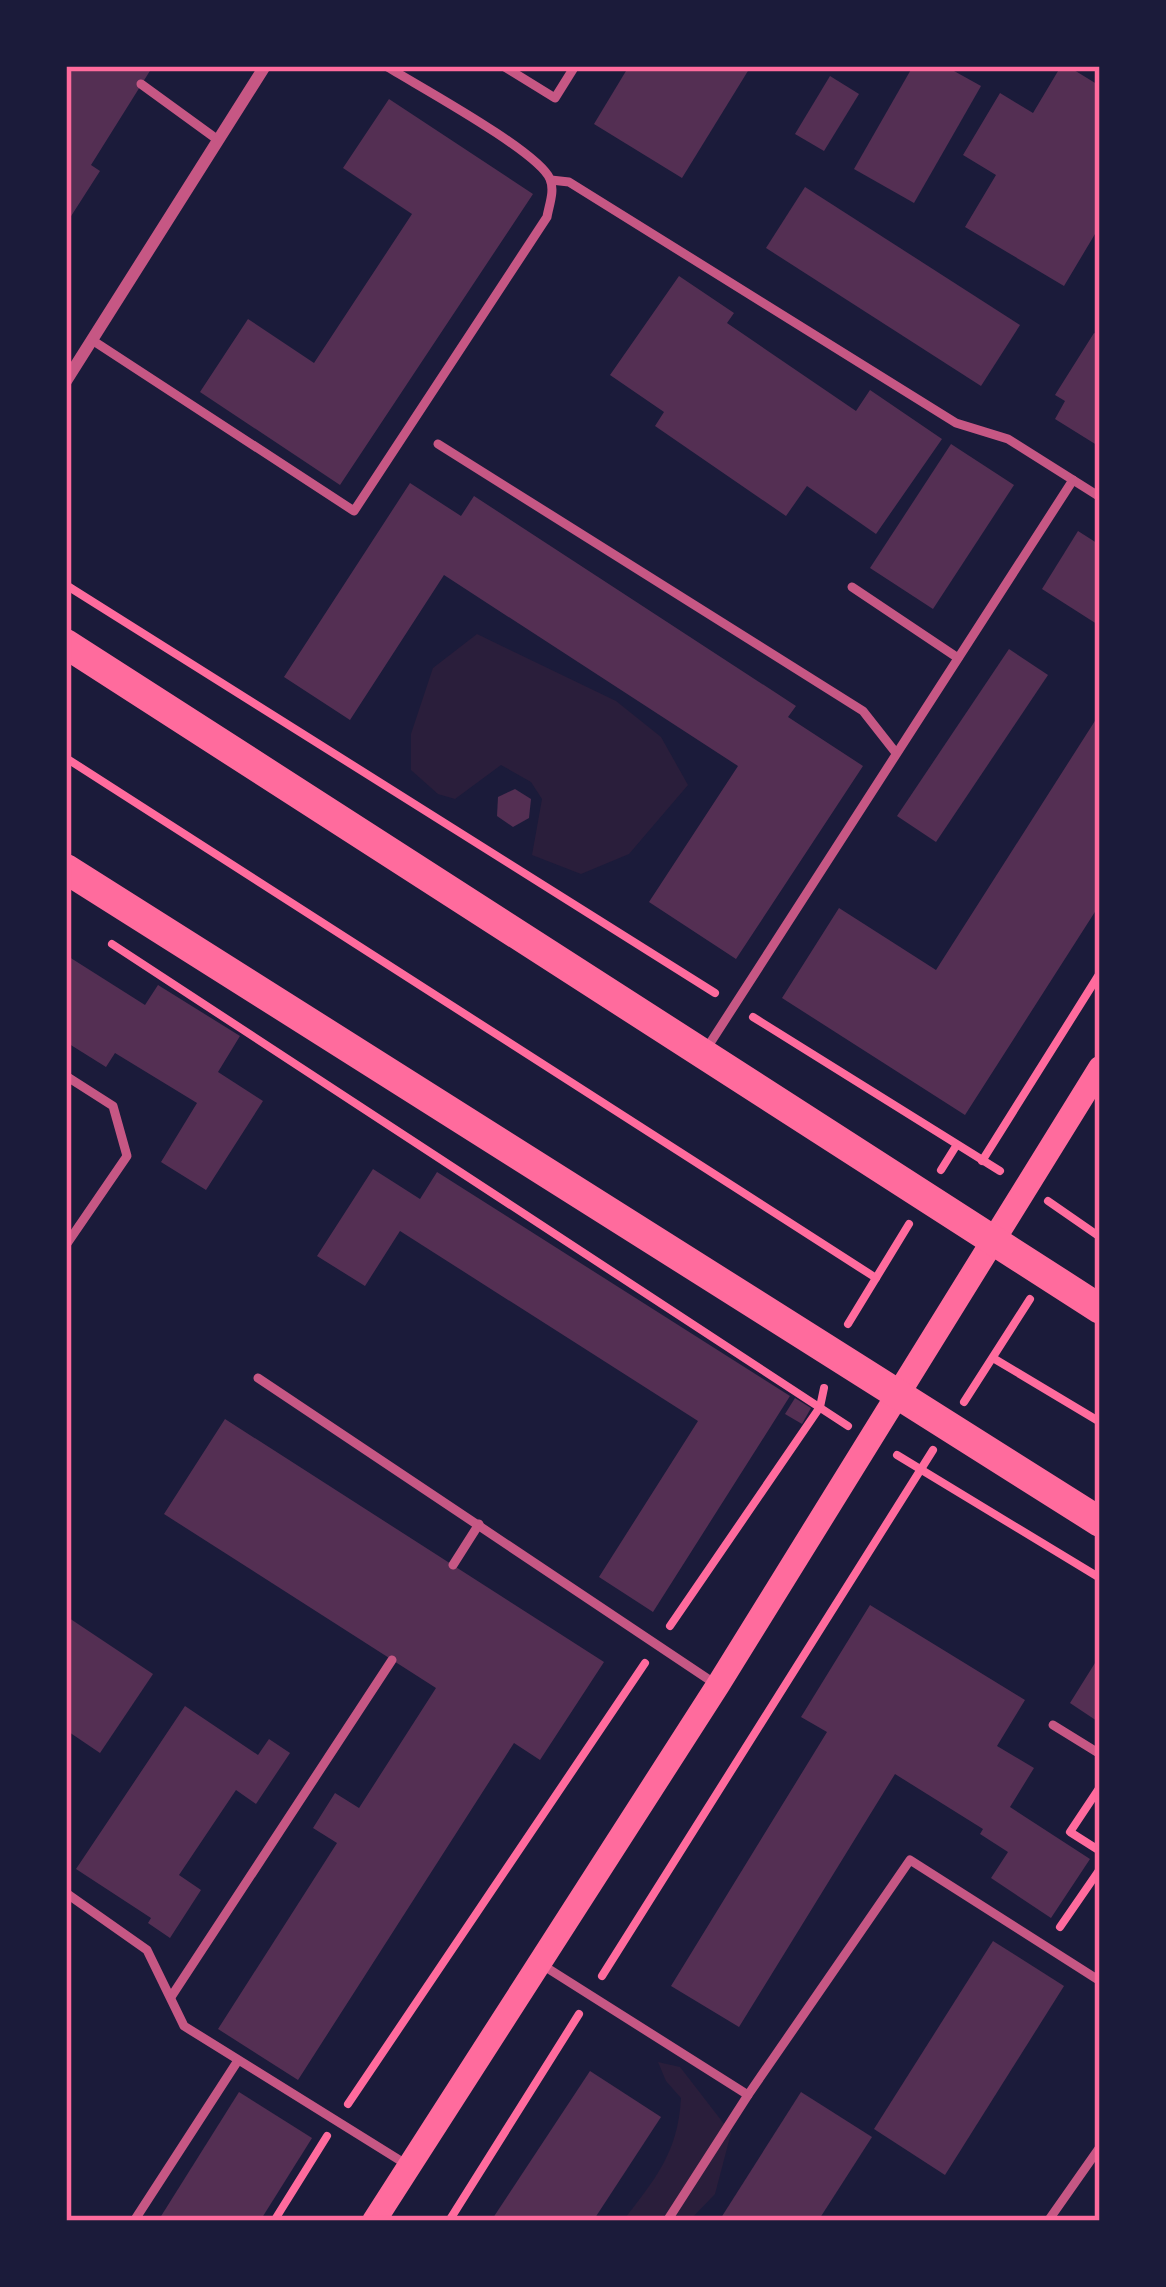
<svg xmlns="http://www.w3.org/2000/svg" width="1166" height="2287" viewBox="0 0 1166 2287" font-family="'Noto Sans',sans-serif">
<rect width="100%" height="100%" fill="#1b1b3a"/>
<g fill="#2a1e3b">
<polygon points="477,634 616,701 661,737 688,785 629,854 581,874 532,855 542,799 531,782 501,765 455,799 438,794 411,770 411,734 433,668"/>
<path d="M658 2062 680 2067 731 2133 715 2194 689 2221H623C655 2179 678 2153 681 2098L666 2081Z"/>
</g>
<g fill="#542f53">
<polygon points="66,66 153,66 91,165 100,171 66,224"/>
<polygon points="629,66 751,66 682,178 594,124"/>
<polygon points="913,66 945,66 981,86 914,203 854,169"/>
<polygon points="1061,66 1077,66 1074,70 1100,86 1100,237 1095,234 1064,286 965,227 996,175 963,155 1000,93 1033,113"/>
<polygon points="830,76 859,94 824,151 795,134"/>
<polygon points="389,99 533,194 340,485 200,392 248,319 314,363 412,214 343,168"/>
<polygon points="805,187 1020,325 981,386 766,248"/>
<polygon points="679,276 734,313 727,323 856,411 870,390 942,439 876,534 807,486 786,516 655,426 664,412 610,375"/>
<polygon points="1094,333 1100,336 1100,447 1055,419 1065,401 1055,395"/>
<polygon points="951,444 1014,485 933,609 870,568"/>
<polygon points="410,483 461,516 474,496 796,706 788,717 863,766 736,959 649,902 738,766 444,575 350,720 284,677"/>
<polygon points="1078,531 1100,545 1100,626 1042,589"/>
<polygon points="1009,649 1048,675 936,842 897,816"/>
<polygon points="1100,713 1100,904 965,1115 782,998 839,908 936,970"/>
<polygon points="515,789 531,799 529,818 513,827 497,816 498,797"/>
<polygon points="66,955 145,1005 158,985 240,1036 218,1072 263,1101 206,1190 161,1162 197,1103 115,1053 106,1067 66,1042"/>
<polygon points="373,1169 420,1199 437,1172 790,1396 653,1612 599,1577 698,1421 400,1231 365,1286 317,1256"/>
<polygon points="795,1398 811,1408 802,1424 785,1414"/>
<polygon points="225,1419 604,1662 540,1760 514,1743 298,2080 218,2029 337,1843 313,1828 335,1793 359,1808 436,1688 164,1514"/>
<polygon points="870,1605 1025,1700 997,1746 1034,1768 1010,1807 1090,1859 1051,1918 991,1878 1008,1852 980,1834 983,1829 895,1774 739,2027 671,1986 827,1732 801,1717"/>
<polygon points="66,1616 153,1674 100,1753 66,1730"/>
<polygon points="1100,1655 1100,1723 1070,1703"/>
<polygon points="185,1706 258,1755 269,1739 290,1753 256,1804 236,1790 179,1875 201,1890 170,1938 148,1923 151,1918 76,1869"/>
<polygon points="993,1941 1064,1986 945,2175 874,2129"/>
<polygon points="590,2071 661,2117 593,2221 491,2221"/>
<polygon points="239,2092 312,2138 260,2221 158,2221"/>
<polygon points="801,2092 872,2137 818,2221 719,2221"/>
</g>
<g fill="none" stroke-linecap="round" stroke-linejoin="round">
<g stroke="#ff6b9d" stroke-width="8">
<polyline points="66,585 715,993"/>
<polyline points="66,758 876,1278"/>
<polyline points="112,944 848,1426"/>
<polyline points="753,1017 1000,1171"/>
<polyline points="982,1161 1100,973"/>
<polyline points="941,1170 956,1146"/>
<polyline points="1048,1201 1100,1237"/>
<polyline points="848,1324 909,1224"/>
<polyline points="993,1358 1100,1422"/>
<polyline points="964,1402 1030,1299"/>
<polyline points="897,1455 1100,1578"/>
<polyline points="670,1626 820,1407 824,1388"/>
<polyline points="1100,1787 1070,1832 1100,1851"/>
<polyline points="1060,1927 1100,1869"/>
<polyline points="602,1976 933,1450"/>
<polyline points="348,2104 645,1663"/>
<polyline points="274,2221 327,2136"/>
<polyline points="449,2221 579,2014"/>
</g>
<g stroke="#c65784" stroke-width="9">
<polyline points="503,66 555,98 575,66"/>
<polyline points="141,84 218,140"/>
<polyline points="551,180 569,182 956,423 1008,439 1100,497"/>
<path d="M92 340 354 511 547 217C549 205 555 191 550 179 538 151 418 86 386 66"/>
<polyline points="438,444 863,711 896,753"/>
<polyline points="852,587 958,658"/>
<polyline points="705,1051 1073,480"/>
<polyline points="66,1076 113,1106 127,1156 66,1245"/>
<polyline points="258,1378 717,1685"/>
<polyline points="453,1565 479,1524"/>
<polyline points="1053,1725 1100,1754"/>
<polyline points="66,1893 147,1950 184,2026 409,2166"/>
<polyline points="544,1966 748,2095"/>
<polyline points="171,1997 392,1660"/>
<polyline points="134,2221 237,2062"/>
<polyline points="667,2221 748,2095 910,1860 1100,1981"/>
<polyline points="1048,2221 1100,2147"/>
</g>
<polyline stroke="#c65784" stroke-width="12" points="66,381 265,66"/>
<polyline stroke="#ff6b9d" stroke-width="24" points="374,2221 718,1685 1100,1068"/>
<g stroke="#ff6b9d" stroke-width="30">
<polyline points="66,644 1100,1309"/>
<polyline points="66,869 1100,1522"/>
</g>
</g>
<rect width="1166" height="2287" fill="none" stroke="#1b1b3a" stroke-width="138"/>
<rect x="69" y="69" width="1028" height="2149" fill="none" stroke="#ff6b9d" stroke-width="4.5"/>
</svg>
